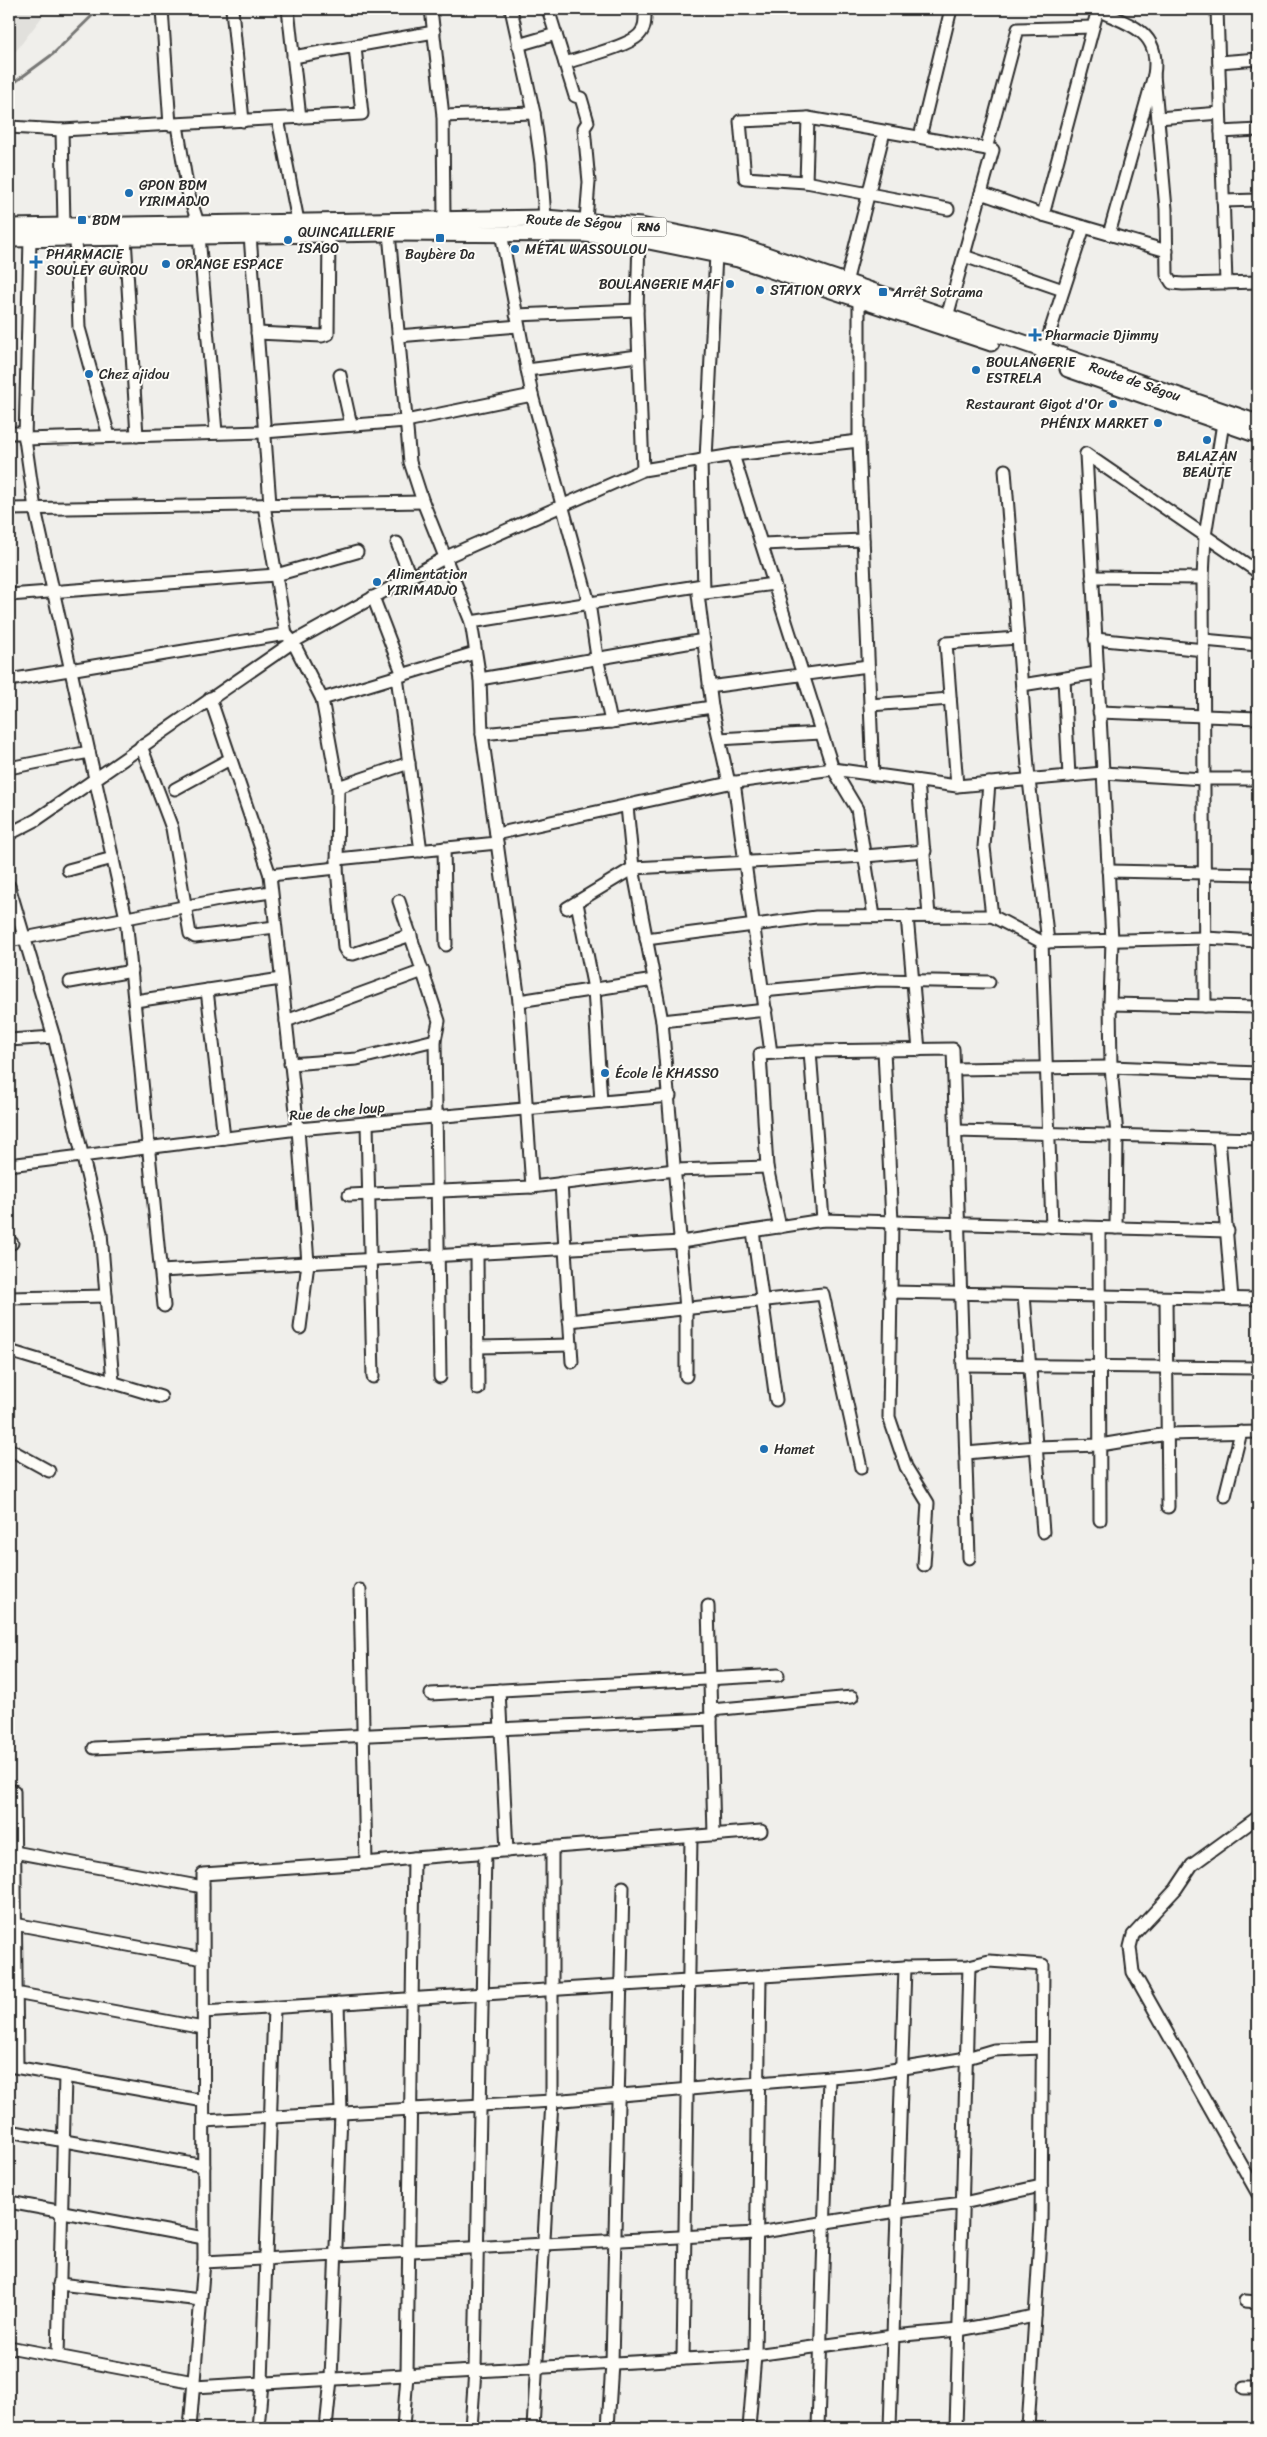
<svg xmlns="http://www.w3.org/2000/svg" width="1267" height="2437" viewBox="0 0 1267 2437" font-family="Sriracha,sans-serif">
<rect width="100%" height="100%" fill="#f0efeb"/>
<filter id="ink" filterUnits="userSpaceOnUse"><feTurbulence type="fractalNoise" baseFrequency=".02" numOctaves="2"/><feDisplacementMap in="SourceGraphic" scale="10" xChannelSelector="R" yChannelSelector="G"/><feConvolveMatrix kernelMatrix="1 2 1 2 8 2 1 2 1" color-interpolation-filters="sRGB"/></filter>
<g filter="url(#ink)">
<polygon fill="#e1e0dc" points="9,9 48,9 16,51 9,51"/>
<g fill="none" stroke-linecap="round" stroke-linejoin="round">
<polyline stroke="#777775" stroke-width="3" points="9,85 11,85 53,54 99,9"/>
<defs>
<g id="minor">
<polyline points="162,9 170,125"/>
<polyline points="232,9 243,121"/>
<polyline points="288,9 300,118"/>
<polyline points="431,9 443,116 444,219"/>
<polyline points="511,9 534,113 541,163 545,218"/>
<polyline points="548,9 575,96 581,98 588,122 584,128 589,182 586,220"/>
<polyline points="1217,9 1226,283"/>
<path d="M1098 10C1131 26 1161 31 1154 75L1109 234"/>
<polyline points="518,45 556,34"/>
<polyline points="293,57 434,32"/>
<polyline points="1219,62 1258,59"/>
<path d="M565 63C583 57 627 47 639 35 646 28 645 18 645 9"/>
<polyline points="1154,75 1166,209 1167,275 1172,283 1183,284 1258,282"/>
<polyline points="443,116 534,113"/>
<polyline points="1158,118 1220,113"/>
<polyline points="278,119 298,221"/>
<polyline points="177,125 188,192 198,223"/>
<polyline points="9,127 62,130 362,114 355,47"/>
<polyline points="62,130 64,225"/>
<polyline points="1221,132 1258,130"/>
<polyline points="920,137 951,9"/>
<polyline points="986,149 1018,29 1093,27"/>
<polyline points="806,182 808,118"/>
<polyline points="1223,201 1258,200"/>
<polyline points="948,209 806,182 745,178 740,121 808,118 993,150 981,193 1043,215 1167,251"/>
<polyline points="1043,215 1098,9"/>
<polyline points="389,233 410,462 423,502 471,622 480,679 482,734 519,1001 532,1187"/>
<polyline points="501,233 532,395 589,603 597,657 611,722"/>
<polyline points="250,235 270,504"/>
<polyline points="199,236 216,432"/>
<polyline points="125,237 137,436"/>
<polyline points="76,238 79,328 109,436"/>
<polyline points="30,239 25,439 35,509 126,918 164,1306"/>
<polyline points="639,239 637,310 643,470"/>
<polyline points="964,256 1063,290"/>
<polyline points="846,283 884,132"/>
<polyline points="859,299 859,441 873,775"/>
<polyline points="516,315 637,310"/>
<polyline points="947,317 981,193"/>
<polyline points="257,333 322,336 328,334 329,234"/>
<polyline points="398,336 518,326"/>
<polyline points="1041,359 1084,227"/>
<polyline points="527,370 638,356"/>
<polyline points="340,375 351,425"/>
<polyline points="9,433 25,433"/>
<polyline points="25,439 264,432 406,421 532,395"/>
<polyline points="1086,454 1112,940 1110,1004 1111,1067 1117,1135 1116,1228"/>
<polyline points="1086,454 1258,572"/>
<polyline points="733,455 833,769 857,809 874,916"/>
<polyline points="706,459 716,254"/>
<polyline points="701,460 704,592"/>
<polyline points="1005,470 1029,780 1048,942"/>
<polyline points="264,505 286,634 293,642 322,699 338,787 337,868 344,948 347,953 353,954 411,935"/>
<polyline points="9,509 423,502"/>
<polyline points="397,543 410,576"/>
<polyline points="762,544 863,540"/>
<polyline points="1092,577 1203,578"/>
<polyline points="9,595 276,575 357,552"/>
<polyline points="373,597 403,675"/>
<polyline points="471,622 703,585"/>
<polyline points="1095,639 1204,650"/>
<polyline points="1204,640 1258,645"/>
<polyline points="397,677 421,851"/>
<polyline points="480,679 704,640"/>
<polyline points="1064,679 1069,776"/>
<polyline points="9,680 286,634"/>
<polyline points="1022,685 1097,673"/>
<polyline points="709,687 868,666"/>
<polyline points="210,698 270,875 298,1129 308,1263 300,1328"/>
<polyline points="322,699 475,653"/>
<polyline points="870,705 950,699"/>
<polyline points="1099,712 1258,718"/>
<polyline points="482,734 611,722 712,707"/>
<polyline points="719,739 821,733"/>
<polyline points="141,746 172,828 190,934 195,937 275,927"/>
<polyline points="9,768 89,752"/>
<polyline points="918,781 929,916"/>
<polyline points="734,782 771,1053"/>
<polyline points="729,783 712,707 698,594 774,584"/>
<polyline points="989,783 984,847 992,916"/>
<polyline points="957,786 946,643 1018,638"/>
<polyline points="338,787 409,763"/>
<polyline points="175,789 230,759"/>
<polyline points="627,806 633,868 662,1021 686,1309 686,1376"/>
<polyline points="9,834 36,820 293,642 446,557 643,470 733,455 859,441"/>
<polyline points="496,834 729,783 833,769 957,786 1103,773 1204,779 1258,779"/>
<polyline points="444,848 446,945"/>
<polyline points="337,859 497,843"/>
<polyline points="68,870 113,858"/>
<polyline points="1108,871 1258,874"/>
<polyline points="270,875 337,868"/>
<polyline points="9,886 54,1037 101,1233 113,1382"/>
<polyline points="399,901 439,1021 435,1040 440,1377"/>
<polyline points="577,903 594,989 601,1102"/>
<polyline points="567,908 633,868 865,856 925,851"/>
<polyline points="907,916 919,1050"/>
<polyline points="646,939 816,917 992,916 1042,942 1205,938 1258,941"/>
<polyline points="9,941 224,899 271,892"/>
<polyline points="1042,942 1052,1227"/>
<polyline points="70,982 132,971"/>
<polyline points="207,990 224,1138"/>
<polyline points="763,991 878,980 989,982"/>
<polyline points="135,1001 281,979"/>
<polyline points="519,1001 654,980"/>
<polyline points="1110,1004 1258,1007"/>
<polyline points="1205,1006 1203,578 1205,536 1223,423"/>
<polyline points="286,1021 423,971"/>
<polyline points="662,1021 766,1010"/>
<polyline points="9,1040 54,1037"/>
<polyline points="884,1050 892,1222 889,1417 906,1467 928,1503 924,1565"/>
<polyline points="810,1051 823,1220"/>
<polyline points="290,1064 357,1059 435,1040"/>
<polyline points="954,1069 1111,1067 1258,1073"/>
<polyline points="367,1123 373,1377"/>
<polyline points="956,1131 1258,1139"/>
<polyline points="1219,1138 1232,1299"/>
<polyline points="9,1165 298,1129 670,1096"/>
<polyline points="561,1183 572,1362"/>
<polyline points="349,1195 532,1187 675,1170 767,1167"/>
<polyline points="780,1227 767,1167 760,1054 810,1051 953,1049 969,1558"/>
<polyline points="1099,1228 1100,1520"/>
<polyline points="753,1231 776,1400"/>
<polyline points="9,1243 12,1243"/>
<polyline points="477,1253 478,1389"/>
<polyline points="161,1271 681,1242 823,1220 1228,1231"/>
<polyline points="890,1292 1258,1299"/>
<polyline points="1024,1295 1043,1532"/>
<polyline points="9,1298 106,1296"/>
<polyline points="1166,1298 1168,1507"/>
<polyline points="569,1321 823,1294 861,1468"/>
<polyline points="478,1347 571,1345"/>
<polyline points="9,1351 161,1397"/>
<polyline points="963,1365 1258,1368"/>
<polyline points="9,1449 49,1471"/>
<polyline points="966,1453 1036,1447 1100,1445 1167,1434 1258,1432"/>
<polyline points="1225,1496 1241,1432"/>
<polyline points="360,1590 366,1863"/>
<polyline points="708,1606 714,1835"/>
<polyline points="499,1690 507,1851"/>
<polyline points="431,1694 778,1675"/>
<polyline points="711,1710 852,1697"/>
<polyline points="94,1748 711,1719"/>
<polyline points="14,1791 17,2067"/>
<polyline points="1258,1817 1192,1865 1176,1889 1133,1935 1130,1947 1133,1972 1258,2194"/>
<polyline points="9,1851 203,1887"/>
<polyline points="9,1923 203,1959"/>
<polyline points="10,1992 203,2028"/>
<polyline points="203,2012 905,1967 969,1966 989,1961 1043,1965 1041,2222 1028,2428"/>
<polyline points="9,2066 204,2101"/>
<polyline points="204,2121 552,2101 759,2083 866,2074 967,2058 994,2050 1042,2048"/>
<polyline points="9,2131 204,2166"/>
<polyline points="9,2202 204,2238"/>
<polyline points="204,2262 756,2233 897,2211 963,2203 1041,2186"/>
<polyline points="59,2284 201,2300"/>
<polyline points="1245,2301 1258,2302"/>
<polyline points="9,2347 194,2382"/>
<polyline points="58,2356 65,2076"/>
<polyline points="683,2359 691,1837"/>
<polyline points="194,2387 755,2355 893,2336 959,2330 1035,2316"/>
<polyline points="1244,2388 1258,2388"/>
<polyline points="190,2428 204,2262 203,1874 366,1863 414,1858 761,1831"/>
<polyline points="258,2428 262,2383 274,2007"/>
<polyline points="326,2428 331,2379 341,2113 338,2003"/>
<polyline points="403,2428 407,2375 414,1858"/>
<polyline points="471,2428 475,2370 485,1852"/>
<polyline points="533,2428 552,2101 552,1847"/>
<polyline points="608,2428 612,2363 623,1887"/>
<polyline points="749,2428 755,2355 760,1976"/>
<polyline points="818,2428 829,2077"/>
<polyline points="890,2428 905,1967"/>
<polyline points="956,2428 969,1966"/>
</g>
<g id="highway">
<polyline points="9,227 545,218 641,226 740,246 1258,423"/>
<polyline points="9,239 389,233 585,234 639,239 738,259 991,343"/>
<polyline points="1068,369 1258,435"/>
</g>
</defs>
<use href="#minor" stroke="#2b2b2b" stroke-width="15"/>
<use href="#highway" stroke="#2b2b2b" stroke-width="19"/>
<use href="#minor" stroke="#fdfcf7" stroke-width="11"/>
<use href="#highway" stroke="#fdfcf7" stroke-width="15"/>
</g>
</g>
<g fill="#1f6fb2" stroke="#fdfcf7" stroke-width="2">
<circle cx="129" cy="193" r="5"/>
<rect x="77" y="215" width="10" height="10" rx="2.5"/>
<rect x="435" y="233" width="10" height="10" rx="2.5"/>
<circle cx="288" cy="240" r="5"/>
<circle cx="515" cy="249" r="5"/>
<path d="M33.5 254.5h5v5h5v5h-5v5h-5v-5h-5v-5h5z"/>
<circle cx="166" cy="264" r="5"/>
<circle cx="730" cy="284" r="5"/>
<circle cx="760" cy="290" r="5"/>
<rect x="878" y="287" width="10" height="10" rx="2.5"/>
<path d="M1032.5 327.5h5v5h5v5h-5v5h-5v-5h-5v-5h5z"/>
<circle cx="976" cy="370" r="5"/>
<circle cx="89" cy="374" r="5"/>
<circle cx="1113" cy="404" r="5"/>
<circle cx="1158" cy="423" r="5"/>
<circle cx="1207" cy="440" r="5"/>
<circle cx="377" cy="582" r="5"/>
<circle cx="605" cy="1073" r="5"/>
<circle cx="764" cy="1449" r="5"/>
</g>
<g text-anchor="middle" stroke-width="4" stroke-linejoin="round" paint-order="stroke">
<rect fill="#fdfcf7" stroke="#6a6a68" stroke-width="1" x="631.5" y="217.5" width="35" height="19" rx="4"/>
<g font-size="12" font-weight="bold" fill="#2b2b2b">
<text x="649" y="231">RN6</text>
</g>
<g font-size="14" fill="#2b2b2b" stroke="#fdfcf7" text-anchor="start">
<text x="139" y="190">GPON BDM<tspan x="139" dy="16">YIRIMADJO</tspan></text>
<text x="92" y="225">BDM</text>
<text x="298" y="237">QUINCAILLERIE<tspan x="298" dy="16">ISAGO</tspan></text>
<text x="525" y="254">MÉTAL WASSOULOU</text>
<text x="46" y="259">PHARMACIE<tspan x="46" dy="16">SOULEY GUIROU</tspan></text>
<text x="440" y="259" text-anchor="middle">Baybère Da</text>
<text x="176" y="269">ORANGE ESPACE</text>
<text x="720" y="289" text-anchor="end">BOULANGERIE MAF</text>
<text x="770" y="295">STATION ORYX</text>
<text x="893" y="297">Arrêt Sotrama</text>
<text x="1045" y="340">Pharmacie Djimmy</text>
<text x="986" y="367">BOULANGERIE<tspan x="986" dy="16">ESTRELA</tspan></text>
<text x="99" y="379">Chez ajidou</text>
<text x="1103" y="409" text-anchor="end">Restaurant Gigot d'Or</text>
<text x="1148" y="428" text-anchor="end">PHÉNIX MARKET</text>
<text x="1207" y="461" text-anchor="middle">BALAZAN<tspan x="1207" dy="16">BEAUTE</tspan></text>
<text x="387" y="579">Alimentation<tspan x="387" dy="16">YIRIMADJO</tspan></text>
<text x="615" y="1078">École le KHASSO</text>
<text x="774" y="1454">Hamet</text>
</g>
<g font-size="14" fill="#2b2b2b" stroke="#fdfcf7">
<text transform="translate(574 221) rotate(3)" y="5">Route de Ségou</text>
<text transform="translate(1135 381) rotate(19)" y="5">Route de Ségou</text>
<text transform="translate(337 1111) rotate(-5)" y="5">Rue de che loup</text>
</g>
</g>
<rect width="1267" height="2437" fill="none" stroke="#fdfcf7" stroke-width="30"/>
<rect x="15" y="15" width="1237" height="2407" fill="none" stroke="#2b2b2b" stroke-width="2" filter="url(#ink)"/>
</svg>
